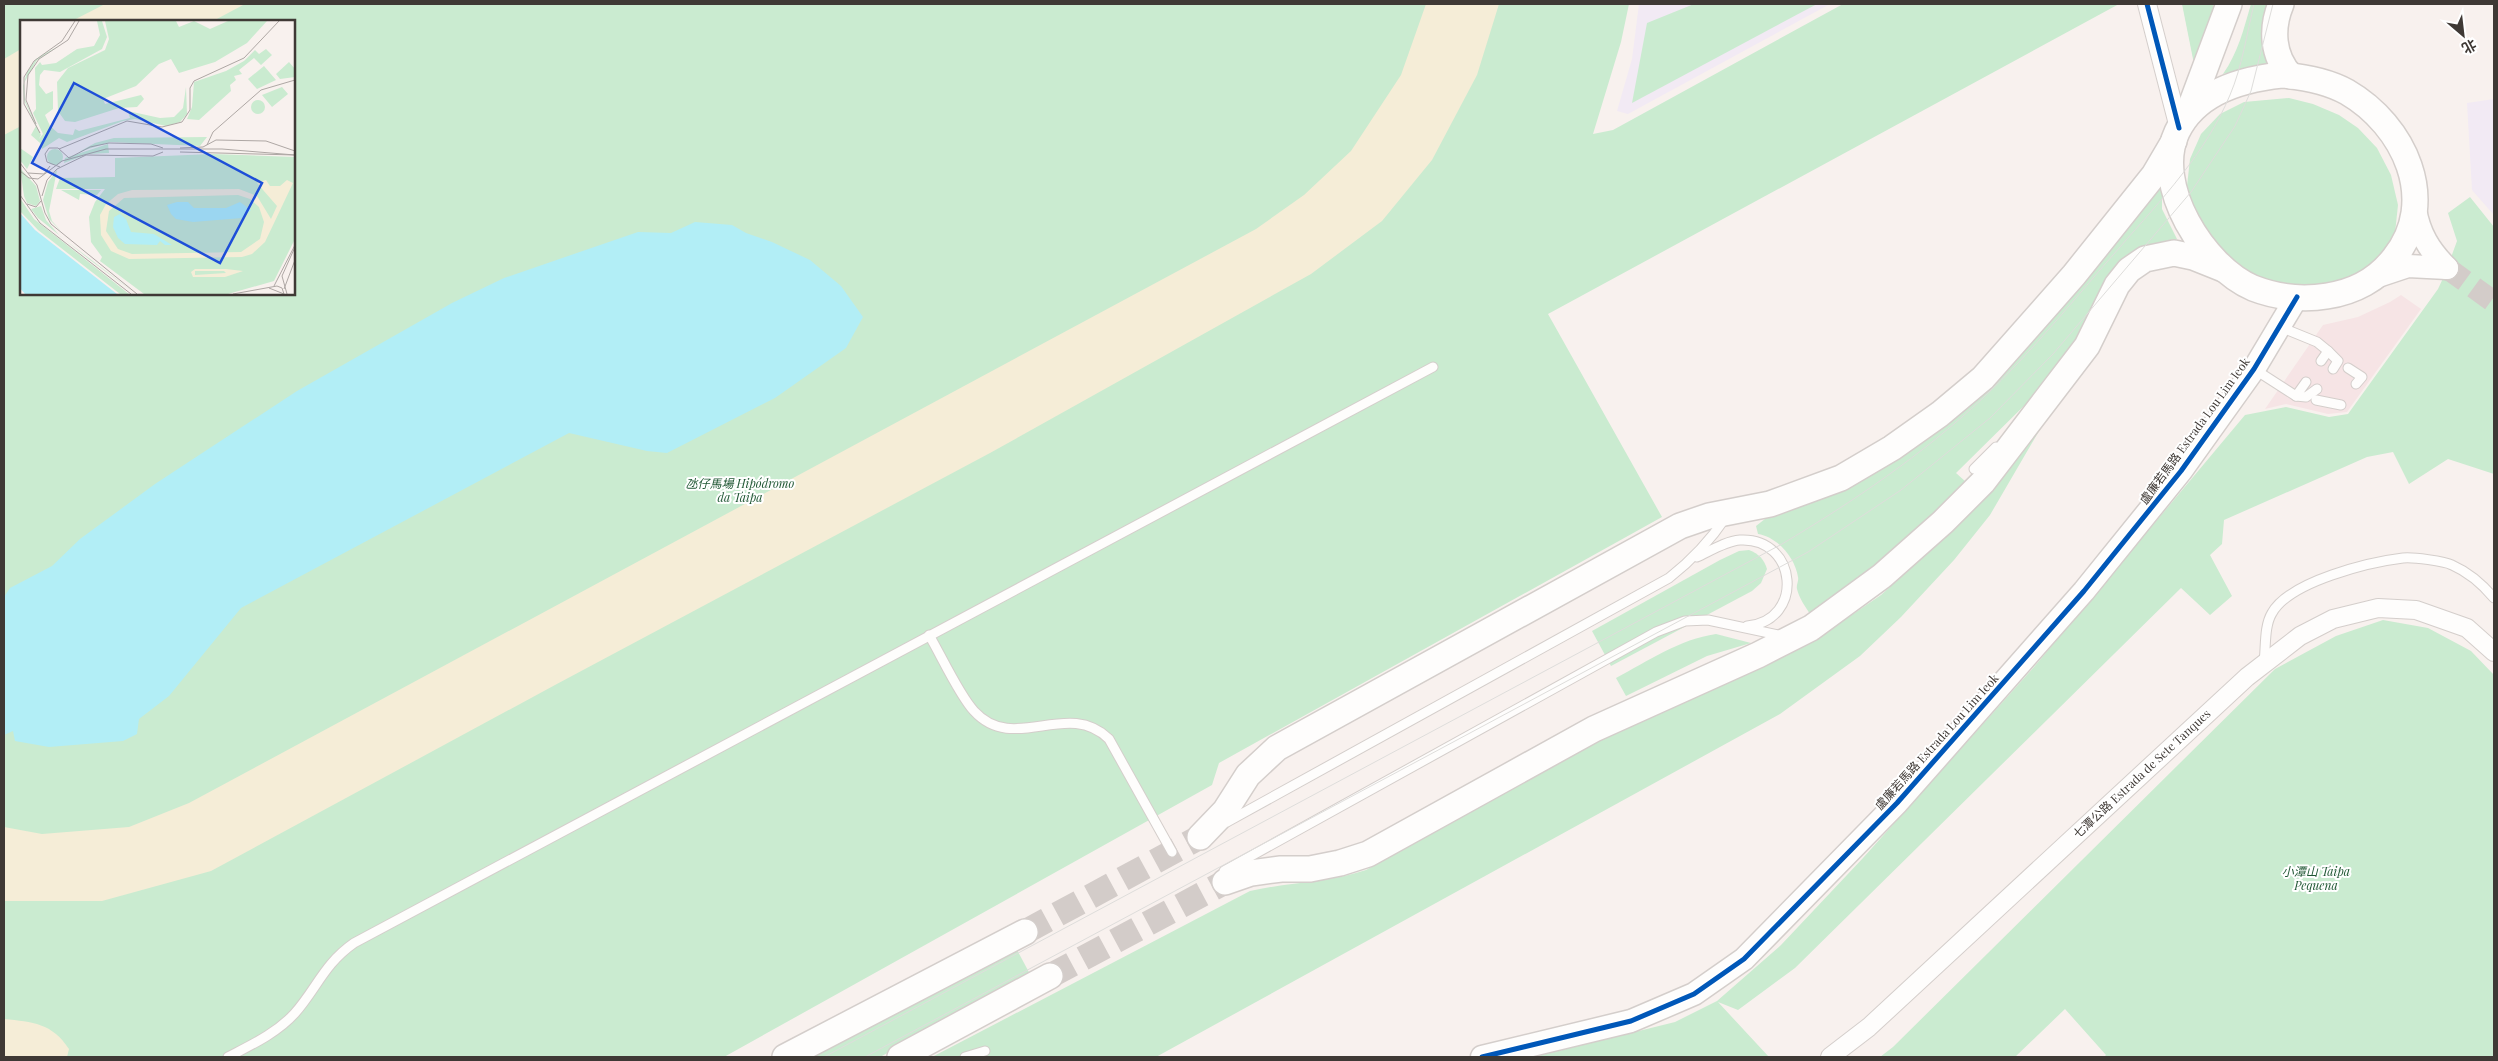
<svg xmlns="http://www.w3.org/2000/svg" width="2498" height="1061" viewBox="0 0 2498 1061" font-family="'Playfair Display','Noto Sans SC',serif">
<rect width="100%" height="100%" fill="#f8f1ee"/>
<g fill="#f2eaf4">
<polygon points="1639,4 1830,4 1628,114 1617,111 1632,59"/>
<polygon points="2494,99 2494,215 2472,190 2467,103"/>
</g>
<polygon fill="#f6e4e5" points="2401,295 2421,309 2347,412 2328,414 2286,404 2265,409 2323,325 2358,317 2390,302"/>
<g fill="#caebd0" fill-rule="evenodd">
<path d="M4 4H1629L1621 42 1593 134 1613 130 1843 4H2119L1548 314 1662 517 1219 763 1212 785 724 1057H4ZM21 21H294V294H21Z"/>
<polygon points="1694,4 1817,4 1632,103 1647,23"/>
<polygon points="2182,4 2214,4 2196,74"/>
<path d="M2251 4H2273L2277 65H2262L2223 74C2238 53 2244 28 2251 4Z"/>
<polygon points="2289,98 2313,104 2339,115 2358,128 2377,148 2391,175 2398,205 2395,233 2384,257 2333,290 2261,283 2230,261 2209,233 2195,212 2187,186 2190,159 2201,134 2220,114 2244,102"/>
<path d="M2162 175V209L2177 239 2154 252 2099 311 2036 394 1956 473 1966 482 1910 541 1810 614C1805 606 1799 598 1797 589 1796 585 1799 581 1798 577 1795 557 1777 537 1758 534L1756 526 1770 515 1918 438Z"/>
<polygon points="2470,197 2494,227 2494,474 2448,459 2409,484 2393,452 2367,457 2224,520 2222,544 2210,555 2232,596 2210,615 2181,588 1795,968 1738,1010 1718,1002 1769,1057 1534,1057 1675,1022 1717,1001 1781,945 1863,858 2034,667 2245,415 2286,407 2329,417 2348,414 2438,289 2445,274 2457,241 2448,213"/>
<path d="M2067 383 1990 515 1954 560 1901 617 1860 656 1780 714 1156 1057H932L1250 891C1289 882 1328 883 1366 870L1630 723 1837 625 1881 595 1938 544 1979 503Z"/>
<path d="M1749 550C1759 554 1764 559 1767 569L1761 583 1752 591 1611 666 1592 631 1720 560 1739 551Z"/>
<polygon points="2383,620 2428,628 2471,651 2494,675 2494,1057 2104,1057 2106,1055 2065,1009 2015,1057 1880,1057 1893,1047 2275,669 2336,636"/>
<path d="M1716 634 1751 643 1707 656 1626 696 1616 678C1648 661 1680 639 1716 634Z"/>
<polygon points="1016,948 1031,976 880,1057 811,1057"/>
</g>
<g fill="#f5edd7">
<polygon points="105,4 245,4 213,21 72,21"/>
<polygon points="1426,4 1499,4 1477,75 1432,160 1382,221 1311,274 990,453 555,685 211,871 102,901 4,901 4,827 42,834 129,827 189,803 1256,229 1304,195 1351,151 1401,75"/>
<polygon points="21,49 21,126 4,135 4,59"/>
<path d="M4 1019C33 1022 52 1023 69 1049L67 1057H4Z"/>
</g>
<polygon fill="#b2eef6" points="695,222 732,225 746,233 772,242 810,260 841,286 863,317 846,348 775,398 667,453 647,451 569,433 241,608 169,696 139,719 137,734 123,741 49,747 15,741 13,731 4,735 4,597 10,588 52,566 80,539 155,484 297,391 452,303 504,278 638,232 671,233"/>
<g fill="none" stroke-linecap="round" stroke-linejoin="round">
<polyline stroke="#d3ccc9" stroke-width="22" stroke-dasharray="22 11" stroke-linecap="butt" points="2447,268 2494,302"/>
<g stroke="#d3ccc9" stroke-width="25" stroke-dasharray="25 12" stroke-linecap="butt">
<polyline points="1025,932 1200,837"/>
<polyline points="1050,976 1225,882"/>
</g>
<defs>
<g id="service">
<polyline points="2280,327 2317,342 2328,351 2321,361"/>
<polyline points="2328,351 2338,361 2333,369"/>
<polyline points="2348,368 2362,377 2356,384"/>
<polyline points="2254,369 2296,396 2306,382"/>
<polyline points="2296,396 2306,397 2317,389"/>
<polyline points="2316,400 2341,405"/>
<polyline points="1974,469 1996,447"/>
<path d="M1697 557C1710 551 1726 541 1740 540 1798 537 1805 621 1747 626"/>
<path d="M929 635C941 655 959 695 974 711 1014 755 1067 698 1109 739L1172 852"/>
<path d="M2264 662C2266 647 2264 626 2272 613 2290 581 2370 562 2403 558 2413 557 2444 561 2452 565 2468 572 2483 585 2494 598"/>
<path d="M1227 822 1669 578C1692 560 1710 541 1726 517"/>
<polyline points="1224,871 1656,632 1685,621 1708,620 1783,636"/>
<path d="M228 1057C251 1045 277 1033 295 1013 317 988 324 964 354 943L1433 367"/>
<polyline points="965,1057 985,1051"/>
</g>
<g id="minor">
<polyline points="2147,4 2179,128"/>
<polyline points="1830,1057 1869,1027 2247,677 2300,636 2333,619 2378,608 2416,610 2467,628 2494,652"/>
</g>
<g id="tertiary">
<path d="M2415 209C2419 233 2429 250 2447 268"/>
<polyline points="2375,277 2408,266 2447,268"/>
<polyline points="1482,1057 1631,1021 1694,994 1744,959 1897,803 2084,591 2181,471 2254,369 2297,297"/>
</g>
<g id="secondary">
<path d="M2281 4C2271 28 2272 56 2291 76"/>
<path d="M2282 75C2305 77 2327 81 2347 92 2404 125 2440 201 2394 258 2378 279 2354 292 2327 296 2303 300 2276 297 2253 288 2204 267 2152 185 2177 132 2196 92 2243 79 2282 75Z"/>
<polyline points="2189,111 2229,4"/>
<polyline points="1200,837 1225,811 1248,775 1277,748 1680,526 1709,516 1770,504 1841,478 1892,448 1940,414 1983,378 2074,275 2154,175 2174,141"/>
<polyline points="1225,882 1251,873 1281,869 1310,869 1340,863 1368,854 1594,729 1758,655 1811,628 1882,576 1943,522 1983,482 2087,346 2117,285 2129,270 2145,259 2174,253 2193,257 2223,269"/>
<polyline points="785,1057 1025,932"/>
<polyline points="900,1057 1050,976"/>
</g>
</defs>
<use href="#service" stroke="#d4cecb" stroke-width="11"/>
<use href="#minor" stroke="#d4cecb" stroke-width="20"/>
<use href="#tertiary" stroke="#d4cecb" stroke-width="25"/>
<use href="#secondary" stroke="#d4cecb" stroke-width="28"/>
<use href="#service" stroke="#fefdfc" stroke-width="9"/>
<use href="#minor" stroke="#fefdfc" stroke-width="18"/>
<use href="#tertiary" stroke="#fefdfc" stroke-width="22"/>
<use href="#secondary" stroke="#fefdfc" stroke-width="25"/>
<g stroke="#dedddb" stroke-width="1">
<path d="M824 1057 1782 544C1854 501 1922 455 1983 398 2033 351 2075 298 2120 247 2161 200 2206 153 2230 95 2242 67 2247 33 2254 4"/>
<polyline points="865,1057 1808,552 1901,490 1990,418 2053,354 2191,192 2235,126 2251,91 2273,4"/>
</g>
<defs>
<g id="cycleway">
<polyline points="2147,4 2179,128"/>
<polyline points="1482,1057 1631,1021 1694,994 1744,959 1897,803 2084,591 2181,471 2254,369 2297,297"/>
</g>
</defs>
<use href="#cycleway" stroke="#fff" stroke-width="8"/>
<use href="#cycleway" stroke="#0057b8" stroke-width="5"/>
</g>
<g text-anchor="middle" stroke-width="4" stroke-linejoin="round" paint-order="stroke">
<g font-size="12" fill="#3f3935" stroke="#fff">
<text transform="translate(2195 431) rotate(-54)" y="4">盧廉若馬路 Estrada Lou Lim Ieok</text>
<text transform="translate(1937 742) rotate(-48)" y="4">盧廉若馬路 Estrada Lou Lim Ieok</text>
<text transform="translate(2142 774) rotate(-43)" y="4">七潭公路 Estrada de Sete Tanques</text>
</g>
<g font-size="12" font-style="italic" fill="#205734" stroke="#fff">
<text x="740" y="488">氹仔馬場 Hipódromo<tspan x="740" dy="14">da Taipa</tspan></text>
<text x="2316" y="876">小潭山 Taipa<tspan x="2316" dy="14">Pequena</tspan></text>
</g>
</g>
<g transform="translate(20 20)">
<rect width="275" height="275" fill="#f8f1ee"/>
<path d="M77 1H82L87 17 82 29 40 52 24 50 20 55 19 65 26 74 33 71V89L25 95 30 106 38 113 53 115 55 109 59 111 110 98 108 91 140 98 154 97 163 88 166 67 167 94 160 102 146 106 115 99 103 101 47 122 39 118 22 129 20 123 11 115 16 106 4 80 3 66 7 52 16 39 24 34 39 26 17 40 4 63 5 80 21 115 19 119 23 114 13 93 16 89 15 48 20 42 22 45 36 43 57 29 74 26 80 15ZM85 1H156L159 7 174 1 190 9 208 1H247L227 23 195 42 159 53 151 39 139 44 116 66 83 79 85 84 121 75 124 79 117 87 99 88 55 102 45 101 38 91 37 62 48 48 85 30 89 19ZM246 29 252 35 241 45 234 38 219 50 222 54 214 56 216 60 210 65 211 71 179 100 167 99 172 87 174 62 206 51 224 41 235 30 239 34ZM269 42 275 49V57L260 59 256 54ZM244 46 256 60 237 69 228 59ZM262 67 268 74 252 87 242 75ZM231 87a7 7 0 1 1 14 0a7 7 0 1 1-14 0ZM187 117 180 126 90 122 59 132 75 123 94 118ZM88 124 89 133 68 134 44 143 45 138ZM0 128 13 137 7 149 0 140ZM27 137a8 8 0 1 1 16 0a8 8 0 1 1-16 0ZM193 134 275 137V219L254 261 208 274H124L80 241 82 237 71 222 69 197 75 182 85 169H36L40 158 95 157V138ZM0 148 16 166 20 181 16 186 7 183 4 176ZM37 150 29 191 32 201 41 211 29 199 23 180 28 162ZM41 170H81L77 175 60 174 59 180ZM0 178 14 199 109 274H100L18 210 0 191ZM21 186 26 200 40 216 116 274 70 240 18 198 11 189Z" fill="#caebd0"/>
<path d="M246 160 250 166H260L267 160 273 163 245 222 232 234 222 237 109 239 91 231 81 215 80 195 86 184 98 174 112 170 219 169 237 176 251 199 257 186 237 163ZM218 175 230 179 239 187 244 202 240 219 221 232 112 234 98 229 86 211 89 191 104 178ZM175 249H206L223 251 205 257H173L171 252ZM175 251H204L206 253 175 255Z" fill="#f5edd7" fill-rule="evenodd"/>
<path d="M157 182H168L174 188H206L220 182 231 190 222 198 173 202 156 199 151 194 147 185ZM0 193 15 210 97 274H5L0 268ZM100 194 106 199 111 212 134 214 152 225H145L140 221 137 225 105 224 98 218 93 207 94 197Z" fill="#b2eef6"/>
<path fill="none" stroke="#b2eef6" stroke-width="2.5" d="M0 222 48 274M0 240 32 274M0 248 25 274"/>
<path fill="none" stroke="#aea7a4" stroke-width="1" d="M16 104 6 80 8 55 19 39 48 20 59 1M20 113 4 84V57L14 41 42 21 55 1M187 125 193 112 241 70 275 60M160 128 183 127 196 120 246 121 275 131M39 129 107 101 142 107 162 102 170 90V68L174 61 224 38 259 1M160 132 275 135M0 143 17 165 25 193 31 204 117 274M40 147 27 142 25 134 29 128H38L49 138 70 127 89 123 131 124 143 128M0 151 9 158 18 159 42 141 86 129H202L275 135M8 153 24 154 30 146M0 175 20 203 111 274M22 176 27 160 37 149 66 135 133 136 143 132M7 184 16 187 21 181M254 266 275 225M249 268 264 274M264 269 275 240M213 274 257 266 262 268 264 274M267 274 262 256 275 227"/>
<path fill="#1d4ed8" fill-opacity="0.15" stroke="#1d4ed8" stroke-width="2.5" d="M54 63 242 163 200 243 12 143Z"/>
<rect width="275" height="275" fill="none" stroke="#3f3935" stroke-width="2.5"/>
</g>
<rect width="2498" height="1061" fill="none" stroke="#3f3935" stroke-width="10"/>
<g transform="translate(2463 35) rotate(152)" stroke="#ffffff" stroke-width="4" paint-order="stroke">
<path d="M0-4L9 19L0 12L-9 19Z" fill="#3f3935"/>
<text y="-8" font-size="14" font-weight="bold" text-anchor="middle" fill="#3f3935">北</text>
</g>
</svg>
